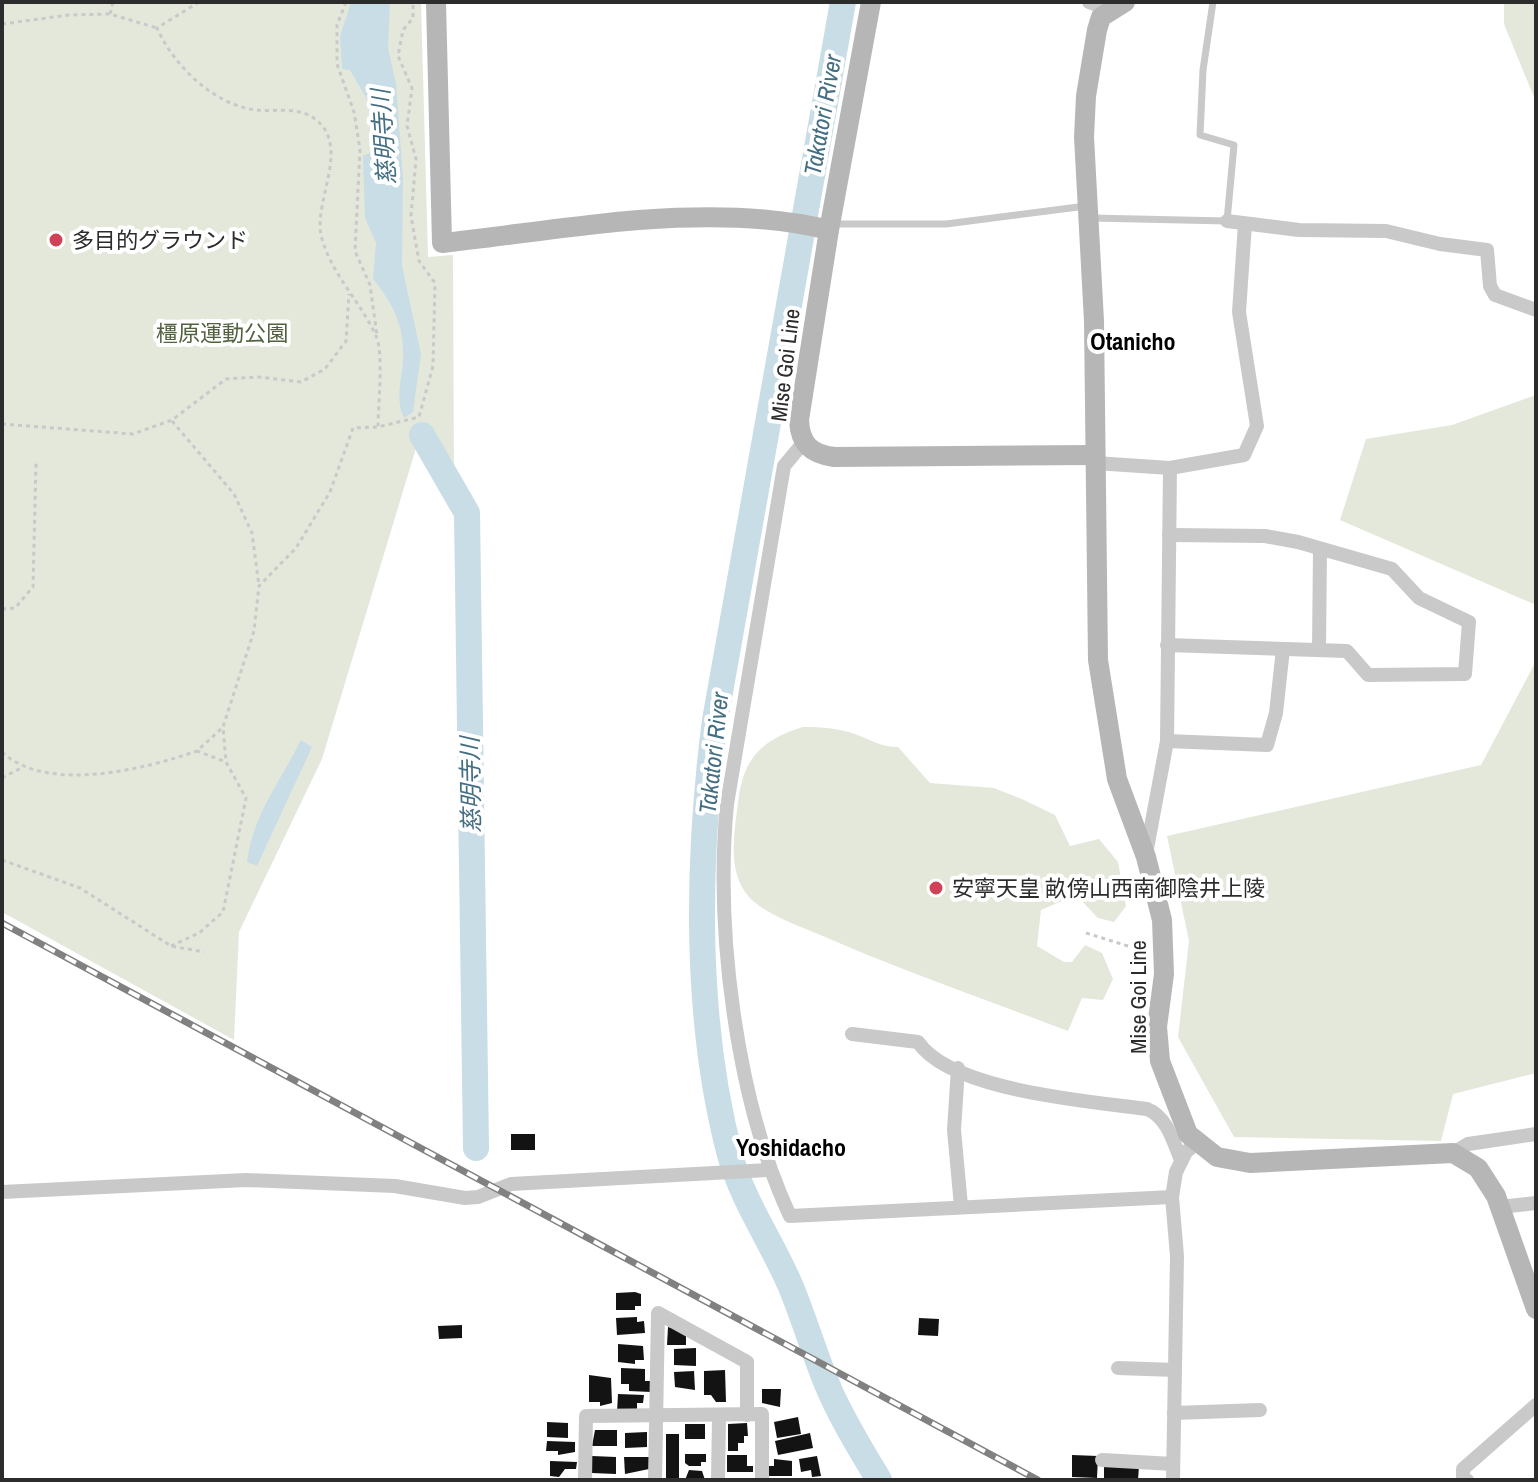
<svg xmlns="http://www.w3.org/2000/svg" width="1538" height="1482" viewBox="0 0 1538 1482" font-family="'Archivo Narrow','Noto Sans JP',sans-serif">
<rect width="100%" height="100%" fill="#fff"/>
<g fill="#e3e8db">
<polygon points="2,2 421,2 428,257 453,255 454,483 423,425 322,759 239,932 234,1040 2,912"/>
<polygon points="1504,2 1536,2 1536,102 1504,24"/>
<polygon points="1536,395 1536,605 1340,520 1366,439 1452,425"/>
<polygon points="1536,661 1536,1073 1453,1094 1441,1141 1234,1137 1178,1037 1189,941 1167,836 1481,765"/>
<path d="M803 727C821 727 838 728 855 734 871 740 881 747 898 747L930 783 994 788 1024 800 1055 815 1070 846 1099 839 1118 862 1126 906 1114 922 1098 918 1076 895 1041 910 1037 946 1064 962H1072L1085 945 1102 953 1113 979 1103 1000 1082 998 1068 1031C984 999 900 970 818 934 797 925 765 914 749 897 727 872 734 834 738 803 743 758 761 740 803 727Z"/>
</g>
<g fill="#c9dde6">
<path d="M351 2H390L388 48 396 84 403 178 402 266 421 354 413 412 404 418C393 396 405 372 403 349 402 320 390 300 373 279L376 243 365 218 363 156 376 150V115L350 70 342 69 340 36Z"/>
<path d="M301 740 312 747 257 866 247 862C253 814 280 782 301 740Z"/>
</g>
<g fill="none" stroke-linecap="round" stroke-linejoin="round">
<g stroke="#c9dde6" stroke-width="26">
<path d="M843 2 715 720C697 860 694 1018 730 1155 743 1202 772 1242 791 1287 805 1321 815 1356 829 1389 843 1421 861 1450 879 1480"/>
<polyline points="422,435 467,513 476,1148"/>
</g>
</g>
<g fill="#131313">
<rect x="511" y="1134" width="24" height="16"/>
<polygon points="635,1292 641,1294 641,1306 635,1306 635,1310 616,1310 616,1293"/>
<polygon points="637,1317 637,1322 644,1321 645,1333 617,1335 616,1318"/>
<polygon points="919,1318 939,1319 938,1336 918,1335"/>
<polygon points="462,1325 462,1338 439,1339 438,1326"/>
<polygon points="668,1327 686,1331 686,1345 667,1345"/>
<polygon points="618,1344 643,1346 644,1360 635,1360 635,1364 618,1362"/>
<polygon points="696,1348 696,1366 674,1365 674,1349"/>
<polygon points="621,1368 645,1369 645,1381 651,1381 651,1392 629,1391 629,1384 621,1384"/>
<polygon points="725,1370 726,1402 716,1402 711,1395 704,1395 704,1371"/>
<polygon points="694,1371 695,1390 675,1387 674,1372"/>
<polygon points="589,1375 611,1378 612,1403 600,1406 600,1402 589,1402"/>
<polygon points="762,1389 781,1389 780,1407 762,1403"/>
<polygon points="618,1394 644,1395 643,1403 637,1403 637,1410 617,1412"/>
<polygon points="798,1417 801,1434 777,1438 774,1422"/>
<polygon points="547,1422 568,1423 568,1438 547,1437"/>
<polygon points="747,1423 748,1436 744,1436 744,1443 738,1443 738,1451 728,1451 728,1424"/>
<rect x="685" y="1424" width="20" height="15"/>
<polygon points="595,1430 617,1430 617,1446 592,1446"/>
<polygon points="647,1432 647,1447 625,1448 625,1433"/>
<polygon points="810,1433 813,1448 778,1455 775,1441"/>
<rect x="666" y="1434" width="13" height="46"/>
<polygon points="547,1441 575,1442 575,1452 558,1455 558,1451 546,1451"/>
<polygon points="685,1454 706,1454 706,1462 701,1462 701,1466 689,1466 685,1463"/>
<polygon points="727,1455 747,1455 747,1466 753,1466 753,1472 727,1472"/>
<polygon points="1072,1455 1098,1456 1097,1478 1072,1477"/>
<polygon points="592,1456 616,1457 616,1474 592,1473"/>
<polygon points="817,1456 821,1476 812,1477 811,1470 801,1472 799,1459"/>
<polygon points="624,1457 649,1457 649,1469 625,1474"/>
<polygon points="774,1459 792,1461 792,1476 769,1476 769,1466 774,1466"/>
<polygon points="550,1461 577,1462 576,1469 565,1469 559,1477 550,1476"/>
<polygon points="1104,1465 1139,1466 1138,1480 1104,1480"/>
<polygon points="689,1470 702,1471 705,1480 685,1480"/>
</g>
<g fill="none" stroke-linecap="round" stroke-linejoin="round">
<g stroke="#c9c9c9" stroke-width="3" stroke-dasharray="4 4" stroke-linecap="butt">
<path d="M199 2 157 28C174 66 214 105 256 110 275 112 298 106 315 119 351 146 314 200 321 235 330 273 361 302 376 336 384 354 378 405 378 427"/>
<polyline points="346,2 337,25 337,64 354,112 360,149 355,251 370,285 377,335"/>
<polyline points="110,14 113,2"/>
<polyline points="2,24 69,15 110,14 157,28"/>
<polyline points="172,421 234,494 252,533 259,586"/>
<polyline points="2,424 133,434 172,420 226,379 259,377 301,382 325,369 346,341 349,294"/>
<polyline points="2,609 15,608 33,587 36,463"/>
<polyline points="221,729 197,751 226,762"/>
<path d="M2 752C47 794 145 769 197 751"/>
<polyline points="2,778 23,767"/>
<polyline points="2,860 80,888 171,946 204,952"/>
<polyline points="1086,933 1128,946 1144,946"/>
<polyline points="171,946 199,933 223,912 246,798 226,762 223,727 254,631 259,586 296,548 330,492 353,428 378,427 419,417 433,366 435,283 419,261 411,216 416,159 407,126 412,88 398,56 403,30 413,18 413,2"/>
</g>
<g stroke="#c9c9c9" stroke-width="7">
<polyline points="1091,218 1227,221 1234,145 1200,135 1203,70 1213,2"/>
<polyline points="831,224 946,224 1086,206"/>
</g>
<g stroke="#c9c9c9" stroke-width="14">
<polyline points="1089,2 1110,9"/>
<polyline points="1227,221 1299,230 1386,231 1440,244 1487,250 1490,286 1495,295 1536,310"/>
<path d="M804 442 784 466 727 804C715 930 736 1100 790 1216L1172 1197"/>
<polyline points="1095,463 1170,468 1244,455 1257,426 1239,312 1245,224"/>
<polyline points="1167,645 1347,651 1368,675 1465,674 1469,622 1419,598 1392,569 1298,542 1265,536 1169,535"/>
<polyline points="1319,650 1320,549"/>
<polyline points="1167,741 1267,745 1276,713 1283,649"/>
<polyline points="1146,854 1167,741 1170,468"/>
<path d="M852 1034 918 1042C951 1091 1089 1101 1147 1109 1167 1117 1173 1141 1181 1160"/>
<polyline points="958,1068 954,1130 961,1206"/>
<polyline points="1453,1153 1468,1144 1536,1134"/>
<polyline points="2,1192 246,1180 395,1186 465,1198 478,1197 511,1184 768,1170"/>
<polyline points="1500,1207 1536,1203"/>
<polyline points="1118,1368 1175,1370"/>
<polyline points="1174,1413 1260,1410"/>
<polyline points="1102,1460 1173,1464"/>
<polyline points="585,1480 586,1416 762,1414 762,1480"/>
<polyline points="655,1480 658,1313 747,1362 747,1415"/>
<polyline points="718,1480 719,1416"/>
<polyline points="1173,1480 1177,1256 1172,1197 1176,1172 1186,1152 1196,1143"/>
<polyline points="1467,1480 1463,1479 1463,1469 1536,1405"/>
</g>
<g stroke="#b6b6b6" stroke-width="20">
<path d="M436 2 442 243C565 230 708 200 829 230"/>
<path d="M871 2 829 230 799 420C800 444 811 454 834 457L1094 455"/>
<polyline points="1125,2 1101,17 1097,30 1086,96 1084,137 1094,321 1098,660 1117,779 1146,857 1162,920 1164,974 1157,1027 1160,1061 1188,1134 1217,1157 1250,1163 1453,1153 1478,1168 1496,1196 1536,1309"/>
</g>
<defs>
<polyline id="rail" points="2,923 1038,1480"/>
</defs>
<use href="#rail" stroke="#818181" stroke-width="7"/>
<use href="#rail" stroke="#fff" stroke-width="4" stroke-dasharray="12" stroke-linecap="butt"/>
</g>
<g fill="#cf4257" stroke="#fff" stroke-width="3">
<circle cx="56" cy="240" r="8"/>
<circle cx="936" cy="888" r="8"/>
</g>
<g text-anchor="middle" stroke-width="8" stroke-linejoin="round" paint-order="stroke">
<g font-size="22" fill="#2c2c2c" stroke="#fff" text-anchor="start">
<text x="72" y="248">多目的グラウンド</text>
<text x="952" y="896">安寧天皇 畝傍山西南御陰井上陵</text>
</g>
<g font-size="22" fill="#52613f" stroke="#fff">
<text x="222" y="341">橿原運動公園</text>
</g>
<g font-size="22" fill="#2c2c2c" stroke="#fff">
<text transform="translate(785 365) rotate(-83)" y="8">Mise Goi Line</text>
<text transform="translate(1138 997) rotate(-90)" y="8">Mise Goi Line</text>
</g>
<g font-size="24" font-style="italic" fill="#446f83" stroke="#fff">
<text transform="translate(823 115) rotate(-80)" y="8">Takatori River</text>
<text transform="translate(384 137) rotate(-94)" y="8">慈明寺川</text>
<text transform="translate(714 753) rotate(-84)" y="8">Takatori River</text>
<text transform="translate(471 785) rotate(-91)" y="8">慈明寺川</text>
</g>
<g font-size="24" font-weight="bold" fill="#000" stroke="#fff">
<text x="1133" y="350">Otanicho</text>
<text x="791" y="1156">Yoshidacho</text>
</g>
</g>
<rect width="1538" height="1482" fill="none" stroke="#2c2c2c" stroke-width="8"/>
</svg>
